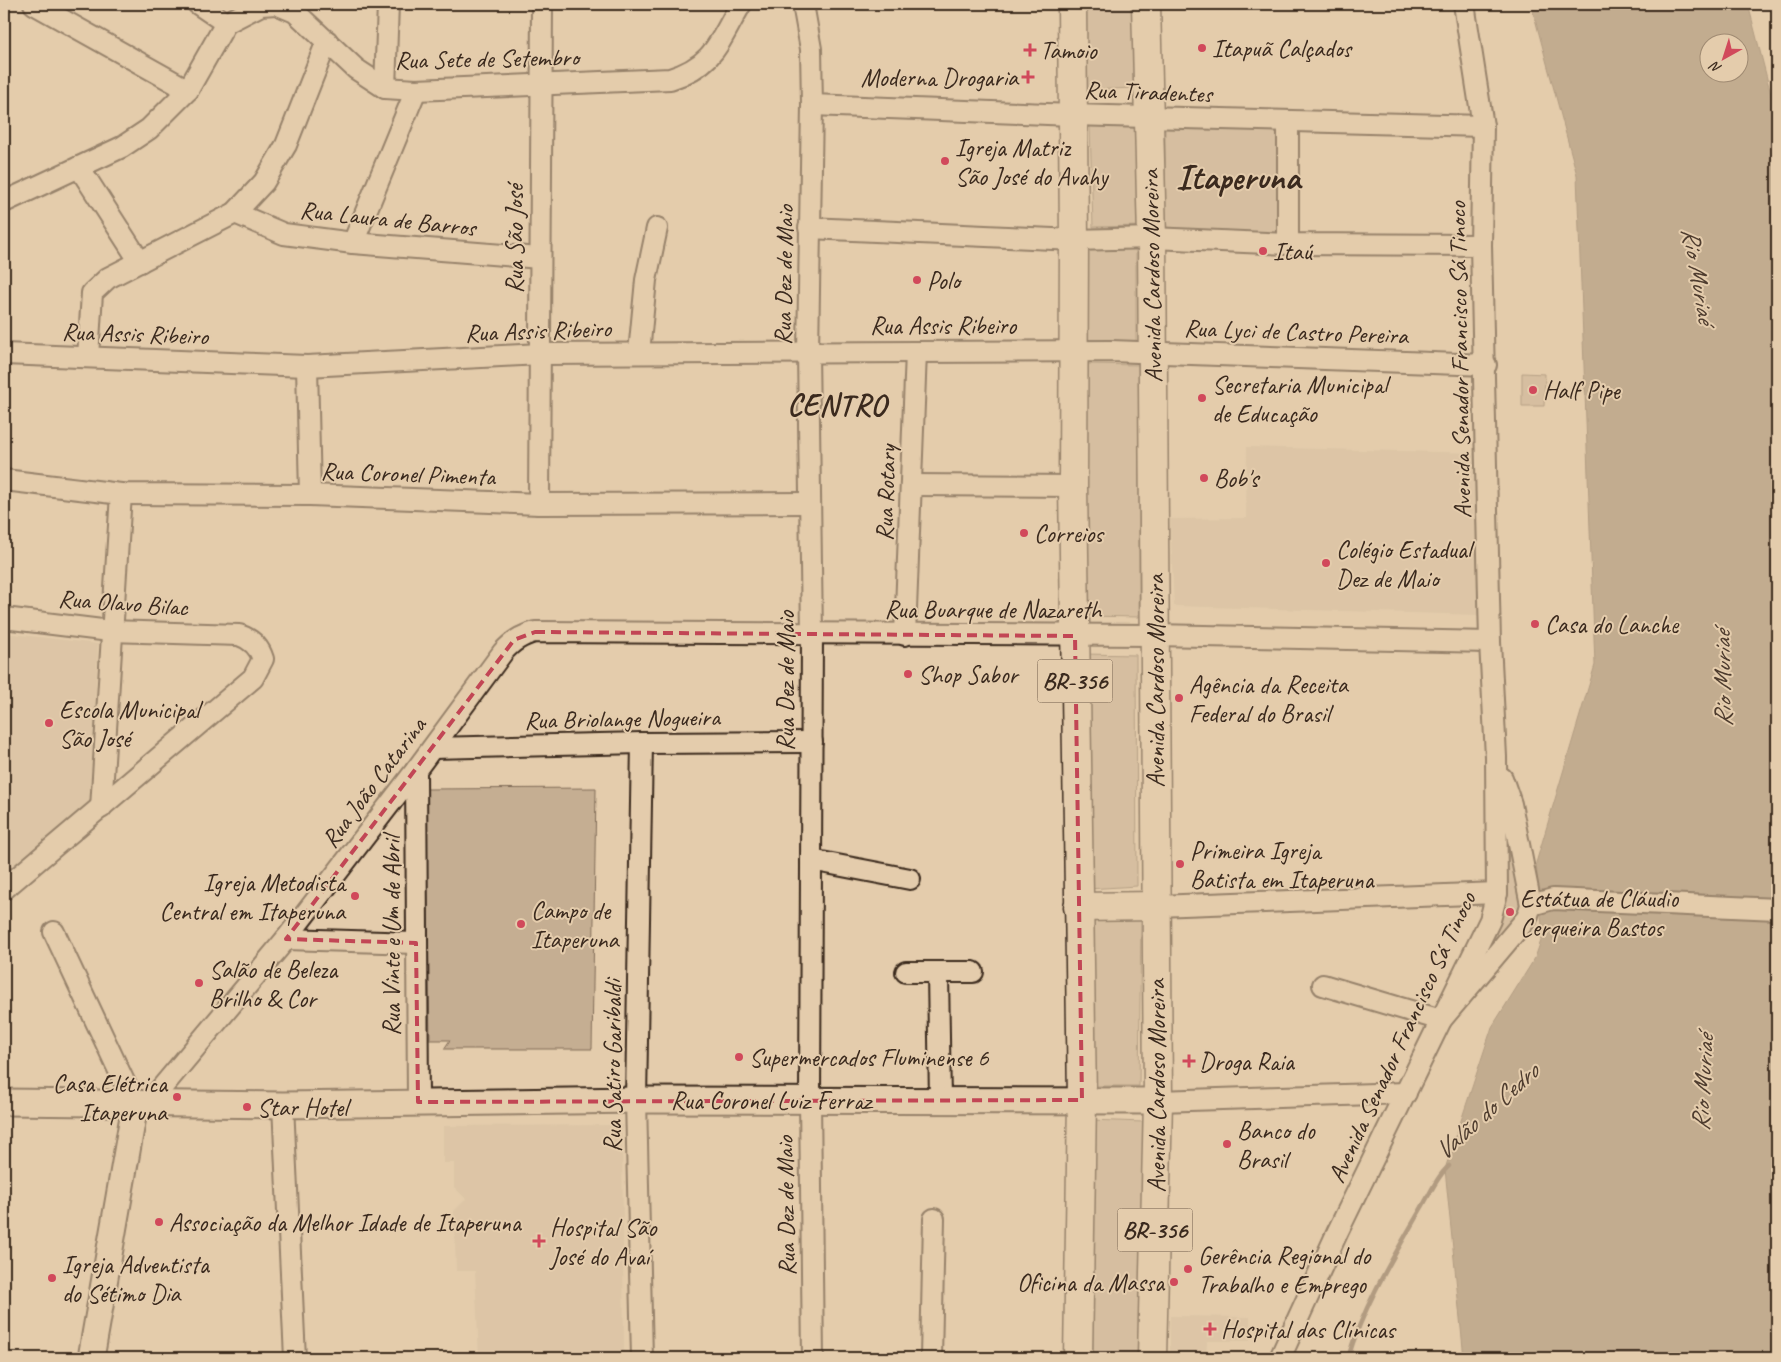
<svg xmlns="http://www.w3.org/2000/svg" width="1781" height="1362" viewBox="0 0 1781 1362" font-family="Caveat,sans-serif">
<rect width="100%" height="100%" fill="#e4ccac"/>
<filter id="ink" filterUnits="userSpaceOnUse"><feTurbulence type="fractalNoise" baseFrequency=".02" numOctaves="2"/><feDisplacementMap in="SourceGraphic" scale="10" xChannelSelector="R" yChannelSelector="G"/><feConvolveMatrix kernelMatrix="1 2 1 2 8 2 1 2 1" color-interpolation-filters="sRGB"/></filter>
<g filter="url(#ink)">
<g fill="#d4bd9f">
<polygon points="1247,447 1478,453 1480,615 1174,606 1170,519 1246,518"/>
<polygon points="4,633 98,644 91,801 4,873"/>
<polygon points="622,1125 624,1358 479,1358 475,1271 456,1271 454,1211 466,1199 454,1187 454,1163 443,1163 443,1126"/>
<polygon points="1170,1316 1250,1317 1250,1341 1207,1341 1206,1358 1170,1358"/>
</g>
<g fill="#c5ae92" stroke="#806c58">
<polygon points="1086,4 1135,4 1134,88 1087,90"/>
<polygon points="1165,123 1281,123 1281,234 1165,233"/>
<polygon points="1090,125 1139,128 1143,226 1093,227"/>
<polygon points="1087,246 1136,249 1136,343 1088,342"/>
<polygon points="1087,364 1139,365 1139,617 1087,616"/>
<polygon points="1522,373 1545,374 1544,406 1522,406"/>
<polygon points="1084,654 1136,655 1137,886 1087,889"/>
<polygon points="596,788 592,1049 444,1049 450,1040 430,1040 426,789"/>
<polygon points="1503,815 1520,905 1518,914 1468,978 1496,927 1506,901"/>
<polygon points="1141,915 1139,1086 1092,1086 1094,917"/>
<polygon points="1090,1120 1143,1122 1139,1358 1093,1358"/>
</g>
<path fill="#9a866e" stroke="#74614e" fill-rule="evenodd" d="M1531 4H1748L1777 118V1358H1464L1445 1169 1492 1027 1535 958 1543 935 1536 863 1595 665 1577 175ZM1708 42H1738V72H1708Z"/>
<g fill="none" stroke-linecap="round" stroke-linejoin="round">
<path stroke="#74614e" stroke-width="4.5" d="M1348 1358C1364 1304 1394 1256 1422 1207 1430 1194 1437 1176 1449 1166"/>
<defs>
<g id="minor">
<polyline points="34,4 188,90"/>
<polyline points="198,4 226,23"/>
<polyline points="803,4 811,49 812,105 808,352 812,634 810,1100 813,1358"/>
<polyline points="385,88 388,4"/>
<polyline points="812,105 1072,115 1483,126"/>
<polyline points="1288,121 1288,244"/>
<polyline points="79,167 140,262"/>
<path d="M4 202 122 147 149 129 188 90 226 23 261 5 276 4 295 12 356 69 385 88 416 90 670 79C715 65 719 41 741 4"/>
<polyline points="235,213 284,234 353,243 540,258"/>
<polyline points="809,228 1074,240 1152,238 1288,244 1481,245"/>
<polyline points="353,243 416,90"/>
<polyline points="639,353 646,280 657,228"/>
<polyline points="4,354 307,366 541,354 1111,351 1486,365"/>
<polyline points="88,357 92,293 108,278 235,213 264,182 286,145 327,41"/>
<polyline points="307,366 310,495"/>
<polyline points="4,480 121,494 310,495 539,504 810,503"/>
<polyline points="912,485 1073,486"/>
<polyline points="539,504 542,4"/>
<path d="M4 618 110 631 239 635C251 639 259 646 263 659L253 678 4 889"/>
<polyline points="905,635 916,352"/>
<polyline points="433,748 642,743 812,742"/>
<polyline points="416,770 418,1102"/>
<polyline points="101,808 121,494"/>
<polyline points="811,860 910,879"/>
<polyline points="1531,905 1553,899 1777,909"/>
<polyline points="1157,906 1497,893"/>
<polyline points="54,932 135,1105"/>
<polyline points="286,939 416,943"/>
<polyline points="906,972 973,972"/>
<polyline points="938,973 940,1101"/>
<polyline points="1323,985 1441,1020 1527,918 1531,905 1511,804 1502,778"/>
<polyline points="1158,1101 1406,1093"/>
<path d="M149 1103 286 939 416 770 503 652C513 641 521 636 535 632L1154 635 1490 642"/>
<polyline points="283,1105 295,1358"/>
<polyline points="642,1358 636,1100 642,743"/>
<polyline points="931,1358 934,1219"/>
<polyline points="1280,1358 1338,1231 1490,920 1497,893 1496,757 1490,642 1481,245 1483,126 1464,4"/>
</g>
<g id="major">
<polyline points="4,1102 283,1105 636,1100 1158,1101"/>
<polyline points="91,1358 135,1105"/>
</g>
<g id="highway">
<polyline points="1072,4 1074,240 1073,486 1082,1100 1078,1358"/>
<polyline points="1146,4 1152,238 1158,1101 1152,1358"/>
<polyline points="1078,907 1157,906"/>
</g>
</defs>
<use href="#minor" stroke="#3b2a1e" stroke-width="24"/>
<use href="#major" stroke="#3b2a1e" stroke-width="29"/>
<use href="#highway" stroke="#3b2a1e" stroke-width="31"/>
<use href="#minor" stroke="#e4ccac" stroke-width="20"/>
<use href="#major" stroke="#e4ccac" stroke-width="25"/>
<use href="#highway" stroke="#e4ccac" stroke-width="28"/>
</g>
</g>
<path d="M0 0H1781V1362H0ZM535 632 1075 636 1082 1100 418 1102 416 943 286 939 514 640Z" fill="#e4ccac" fill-opacity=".55" fill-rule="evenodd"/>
<path fill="none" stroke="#c24655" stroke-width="4" stroke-dasharray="10 6" stroke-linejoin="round" d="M535 632 1075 636 1082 1100 418 1102 416 943 286 939 514 640Z"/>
<g fill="#d1495b" stroke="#e4ccac" stroke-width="2">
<circle cx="1202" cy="48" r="5"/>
<path d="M1027.5 42.5h5v5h5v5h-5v5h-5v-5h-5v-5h5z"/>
<path d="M1025.5 69.5h5v5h5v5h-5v5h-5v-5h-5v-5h5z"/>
<circle cx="945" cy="161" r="5"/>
<circle cx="1263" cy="251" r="5"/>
<circle cx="917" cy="280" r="5"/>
<circle cx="1533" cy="390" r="5"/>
<circle cx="1202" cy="398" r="5"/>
<circle cx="1204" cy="478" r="5"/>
<circle cx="1024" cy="533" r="5"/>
<circle cx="1326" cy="563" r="5"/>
<circle cx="1535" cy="624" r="5"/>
<circle cx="908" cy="674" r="5"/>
<circle cx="1179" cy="698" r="5"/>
<circle cx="49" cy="723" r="5"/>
<circle cx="1180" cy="864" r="5"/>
<circle cx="355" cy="896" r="5"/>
<circle cx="1510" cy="912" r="5"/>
<circle cx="521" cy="924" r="5"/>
<circle cx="199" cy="983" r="5"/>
<circle cx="739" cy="1057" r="5"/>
<path d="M1186.5 1053.5h5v5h5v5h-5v5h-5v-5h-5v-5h5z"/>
<circle cx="177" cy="1097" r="5"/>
<circle cx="247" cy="1107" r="5"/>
<circle cx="1227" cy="1144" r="5"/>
<circle cx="159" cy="1222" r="5"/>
<path d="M536.5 1233.5h5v5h5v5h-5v5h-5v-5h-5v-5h5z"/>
<circle cx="1188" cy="1269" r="5"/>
<circle cx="52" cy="1278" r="5"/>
<circle cx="1174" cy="1282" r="5"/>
<path d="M1207.5 1321.5h5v5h5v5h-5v5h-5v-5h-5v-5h5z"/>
</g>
<g text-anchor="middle" stroke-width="4" stroke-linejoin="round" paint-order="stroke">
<g fill="#e4ccac" stroke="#6e5b49" stroke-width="1">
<rect x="1037.5" y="659.5" width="75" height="43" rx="4"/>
<rect x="1117.5" y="1208.5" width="75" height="43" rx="4"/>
</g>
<g font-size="24" font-weight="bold" fill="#3b2a1e">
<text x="1075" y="689">BR-356</text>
<text x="1155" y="1238">BR-356</text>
</g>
<g font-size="25" fill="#3b2a1e" stroke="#e4ccac" text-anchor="start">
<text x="1212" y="57">Itapuã Calçados</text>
<text x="1040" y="59">Tamoio</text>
<text x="1018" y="86" text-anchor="end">Moderna Drogaria</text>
<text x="955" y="156">Igreja Matriz<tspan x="955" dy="29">São José do Avahy</tspan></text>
<text x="1273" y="260">Itaú</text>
<text x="927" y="289">Polo</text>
<text x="1212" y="393">Secretaria Municipal<tspan x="1212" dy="29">de Educação</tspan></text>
<text x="1543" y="399">Half Pipe</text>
<text x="1214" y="487">Bob's</text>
<text x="1034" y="542">Correios</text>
<text x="1336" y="558">Colégio Estadual<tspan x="1336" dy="29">Dez de Maio</tspan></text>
<text x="1545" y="633">Casa do Lanche</text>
<text x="918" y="683">Shop Sabor</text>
<text x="1189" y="693">Agência da Receita<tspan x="1189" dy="29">Federal do Brasil</tspan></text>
<text x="59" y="718">Escola Municipal<tspan x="59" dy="29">São José</tspan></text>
<text x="1190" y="859">Primeira Igreja<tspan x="1190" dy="29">Batista em Itaperuna</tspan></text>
<text x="345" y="891" text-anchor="end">Igreja Metodista<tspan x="345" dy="29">Central em Itaperuna</tspan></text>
<text x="1520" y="907">Estátua de Cláudio<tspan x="1520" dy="29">Cerqueira Bastos</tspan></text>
<text x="531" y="919">Campo de<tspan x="531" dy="29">Itaperuna</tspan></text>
<text x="209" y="978">Salão de Beleza<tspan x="209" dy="29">Brilho &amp; Cor</tspan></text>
<text x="749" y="1066">Supermercados Fluminense 6</text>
<text x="1199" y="1070">Droga Raia</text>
<text x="167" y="1092" text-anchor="end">Casa Elétrica<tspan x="167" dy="29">Itaperuna</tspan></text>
<text x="257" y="1116">Star Hotel</text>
<text x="1237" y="1139">Banco do<tspan x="1237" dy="29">Brasil</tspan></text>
<text x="169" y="1231">Associação da Melhor Idade de Itaperuna</text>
<text x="550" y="1236">Hospital São<tspan x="550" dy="29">José do Avaí</tspan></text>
<text x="1198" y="1264">Gerência Regional do<tspan x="1198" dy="29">Trabalho e Emprego</tspan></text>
<text x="62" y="1273">Igreja Adventista<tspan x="62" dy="29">do Sétimo Dia</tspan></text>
<text x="1164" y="1291" text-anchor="end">Oficina da Massa</text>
<text x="1221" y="1338">Hospital das Clínicas</text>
</g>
<g font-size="25" fill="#3b2a1e" stroke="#e4ccac">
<text transform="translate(487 58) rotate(-1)" y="9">Rua Sete de Setembro</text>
<text transform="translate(1148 91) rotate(2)" y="9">Rua Tiradentes</text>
<text transform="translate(388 218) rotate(6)" y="9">Rua Laura de Barros</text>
<text transform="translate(514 239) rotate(-90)" y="9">Rua São José</text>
<text transform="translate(783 275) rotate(-89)" y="9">Rua Dez de Maio</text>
<text transform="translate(1151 276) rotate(-91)" y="9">Avenida Cardoso Moreira</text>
<text x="943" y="334">Rua Assis Ribeiro</text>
<text transform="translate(538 330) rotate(-2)" y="9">Rua Assis Ribeiro</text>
<text transform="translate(1296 331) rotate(2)" y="9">Rua Lyci de Castro Pereira</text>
<text transform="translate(135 333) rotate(2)" y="9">Rua Assis Ribeiro</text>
<text transform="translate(1459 360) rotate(-91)" y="9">Avenida Senador Francisco Sá Tinoco</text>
<text transform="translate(408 473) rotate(2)" y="9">Rua Coronel Pimenta</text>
<text transform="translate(885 493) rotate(-88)" y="9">Rua Rotary</text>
<text transform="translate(123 602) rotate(4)" y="9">Rua Olavo Bilac</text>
<text x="993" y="618">Rua Buarque de Nazareth</text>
<text transform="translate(785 681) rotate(-90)" y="9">Rua Dez de Maio</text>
<text transform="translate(1155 681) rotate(-90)" y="9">Avenida Cardoso Moreira</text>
<text transform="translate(622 718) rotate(-1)" y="9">Rua Briolange Nogueira</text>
<text transform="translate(373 782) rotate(-53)" y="9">Rua João Catarina</text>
<text transform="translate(391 936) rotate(-90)" y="9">Rua Vinte e Um de Abril</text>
<text transform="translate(1401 1037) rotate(-65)" y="9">Avenida Senador Francisco Sá Tinoco</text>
<text transform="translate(612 1066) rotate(-90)" y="9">Rua Satiro Garibaldi</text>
<text transform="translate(1156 1086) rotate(-90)" y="9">Avenida Cardoso Moreira</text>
<text x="771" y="1109">Rua Coronel Luiz Ferraz</text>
<text transform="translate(785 1206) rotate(-91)" y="9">Rua Dez de Maio</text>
</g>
<g font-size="26" font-style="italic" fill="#4e3c2e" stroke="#e4ccac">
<text transform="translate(1699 275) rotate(80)" y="9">Rio Muriaé</text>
<text transform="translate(1722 679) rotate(-91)" y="9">Rio Muriaé</text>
<text transform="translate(1702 1083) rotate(-87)" y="9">Rio Muriaé</text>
<text transform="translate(1486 1111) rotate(-42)" y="9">Valão do Cedro</text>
</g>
<g font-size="30" font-weight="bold" letter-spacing="1" fill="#3b2a1e" stroke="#e4ccac">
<text x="837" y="415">CENTRO</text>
</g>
<g font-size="35" font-weight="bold" fill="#3b2a1e" stroke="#e4ccac">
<text x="1238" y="189">Itaperuna</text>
</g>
</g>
<rect width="1781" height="1362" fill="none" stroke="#e4ccac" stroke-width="20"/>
<rect x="10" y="10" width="1761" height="1342" fill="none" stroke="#3b2a1e" stroke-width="2" filter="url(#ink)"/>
<g transform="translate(1724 58) rotate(219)"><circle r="24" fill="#e4ccac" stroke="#a08b73"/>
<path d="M0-4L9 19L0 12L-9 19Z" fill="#d1495b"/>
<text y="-8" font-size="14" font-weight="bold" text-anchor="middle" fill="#3b2a1e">N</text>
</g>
</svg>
